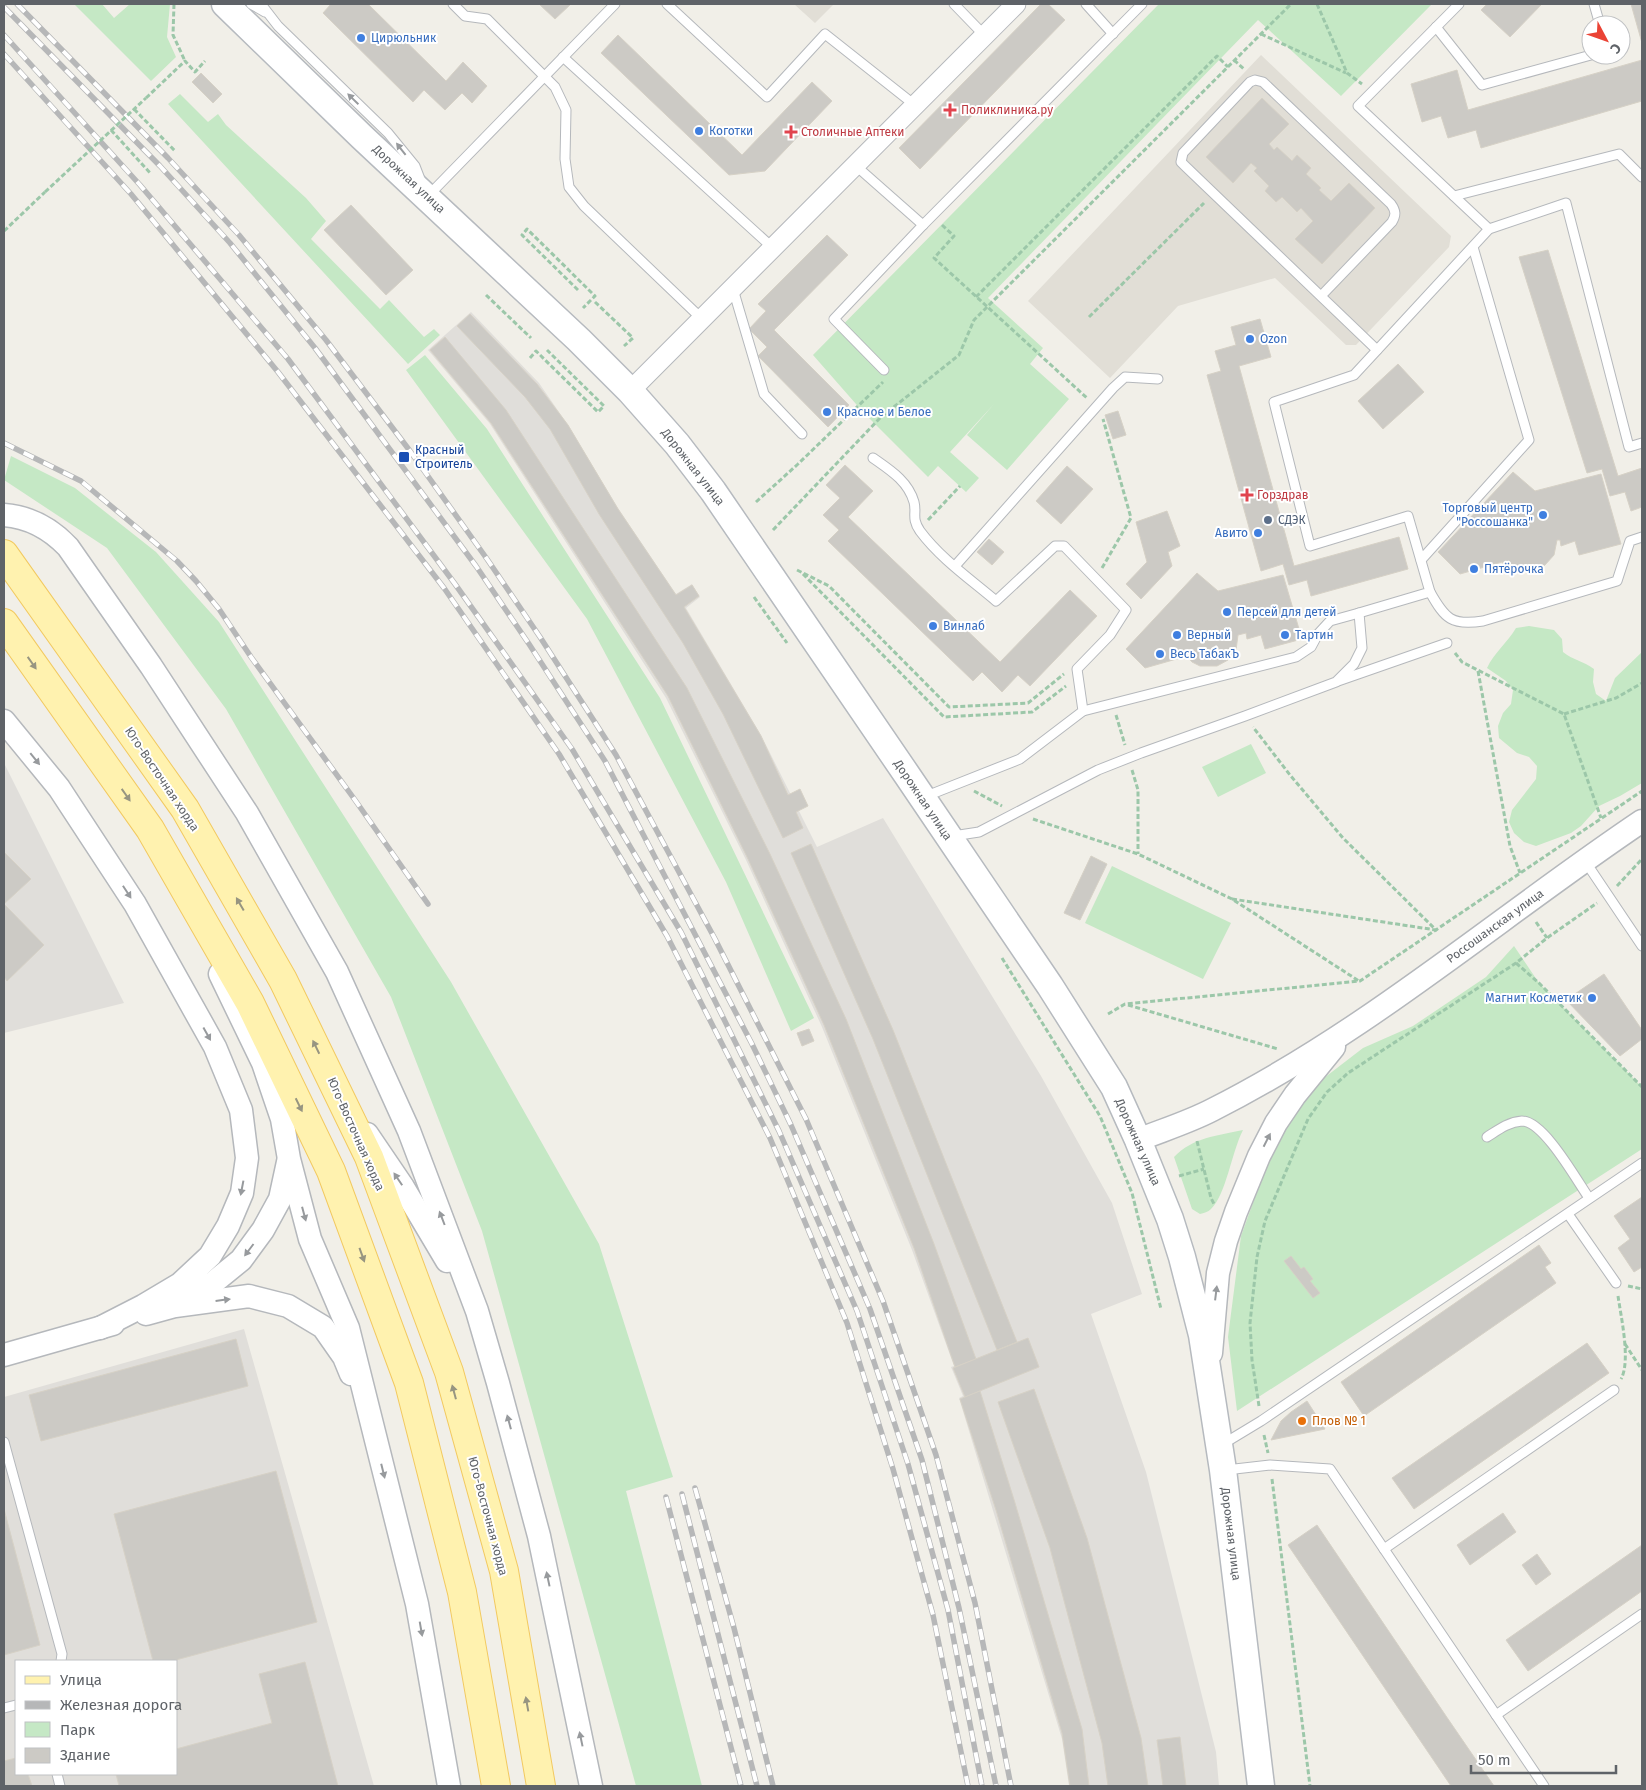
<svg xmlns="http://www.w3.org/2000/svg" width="1646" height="1790" viewBox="0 0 1646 1790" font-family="'Fira Sans',sans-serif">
<rect width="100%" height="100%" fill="#f1efe8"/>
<g fill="#e0deda" fill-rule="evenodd">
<polygon points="471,312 539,383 568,425 618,508 676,594 692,584 700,597 686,608 761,735 817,847 883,818 1041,1076 1112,1203 1142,1294 1091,1314 1146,1472 1216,1752 1219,1786 1069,1786 1062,1739 959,1398 963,1396 951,1367 954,1366 912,1250 822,1027 746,860 666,698 490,424 428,350"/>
<polygon points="4,763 124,1003 4,1033"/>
<path d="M244 1329 374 1786H4V1397ZM16 1661H176V1774H16Z"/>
</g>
<g fill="#e1ded6">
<polygon points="794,4 834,4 815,23"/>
<polygon points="1261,55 1451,236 1449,247 1356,345 1346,345 1275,278 1178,306 1110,378 1028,301"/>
</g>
<g fill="#c5e8c5">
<polygon points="74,4 102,4 114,18 130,4 170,4 167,37 176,57 151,81"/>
<polygon points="1159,4 1432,4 1341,96 1258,20 988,298 1043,348 1030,364 1069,399 1007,470 967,435 994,404 950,452 979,478 966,492 938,466 928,477 863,412 813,355"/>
<polygon points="180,94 208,122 218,114 226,125 306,198 326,221 311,239 380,309 389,300 424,337 434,329 440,335 408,364 168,104"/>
<polygon points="425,355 487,429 660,698 814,1018 791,1031 726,882 587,619 406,370"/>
<polygon points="11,456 75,488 156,552 219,622 451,982 599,1244 673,1477 626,1491 702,1786 636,1786 482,1231 391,997 226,709 107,548 4,480"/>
<path d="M1529 626 1554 630 1562 639 1563 652C1573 660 1583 661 1594 669L1593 682 1596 694 1606 701 1615 678 1642 652V783L1620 796 1599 806 1581 826 1571 833 1536 846 1524 842 1514 833 1509 822 1512 810 1536 779 1537 766 1529 757 1517 753 1499 738 1498 726 1503 713 1511 704 1513 690 1506 681 1487 668C1494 653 1507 643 1516 628Z"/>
<polygon points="1251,744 1266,773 1218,797 1202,767"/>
<polygon points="1112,866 1231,923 1203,979 1085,923"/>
<polygon points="1514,946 1539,983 1642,1087 1642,1149 1237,1411 1228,1337 1241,1236 1262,1178 1283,1131 1311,1088 1363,1048 1413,1026 1486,977"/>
<path d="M1243 1130C1232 1151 1226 1195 1211 1209 1208 1212 1204 1213 1200 1214L1192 1209 1174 1157C1194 1137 1216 1136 1243 1130Z"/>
</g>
<g fill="#cccac5" stroke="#d6d1c6">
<polygon points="331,4 368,4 446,81 463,62 487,86 472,103 462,93 445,110 424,90 413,102 323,13"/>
<polygon points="539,4 571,4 555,19"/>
<polygon points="1041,4 1048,4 1065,20 920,169 899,148"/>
<polygon points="1487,4 1542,4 1510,37 1481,10"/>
<polygon points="1631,4 1642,4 1642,43"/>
<polygon points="618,35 742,155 812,82 832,101 765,171 729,175 601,53"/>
<polygon points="1642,60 1642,101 1481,148 1476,130 1448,138 1441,116 1422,122 1411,84 1457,70 1468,110"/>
<polygon points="201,73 222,94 213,103 192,82"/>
<polygon points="1262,98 1289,124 1269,144 1274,150 1277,147 1292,161 1297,155 1311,168 1306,174 1321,188 1319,190 1331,201 1349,183 1375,208 1322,264 1295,239 1313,221 1301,208 1297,212 1282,197 1276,202 1265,191 1269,186 1254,171 1257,168 1251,163 1233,183 1206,157"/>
<polygon points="351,205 413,270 386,295 324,230"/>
<polygon points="827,235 848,255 774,330 849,405 828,427 758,356 767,347 749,329 766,311 758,304"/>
<polygon points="1548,250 1618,476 1642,468 1642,507 1631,511 1625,492 1610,496 1602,469 1587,473 1519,257"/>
<polygon points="470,314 537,384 568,425 618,509 676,595 692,585 699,596 684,607 761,736 788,795 800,789 808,806 796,812 803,828 783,838 723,714 683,643 599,514 550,429 525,397 457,326"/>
<polygon points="1260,319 1271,357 1239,366 1294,566 1399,537 1408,569 1311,596 1307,580 1289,585 1283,564 1261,571 1207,375 1221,371 1215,351 1236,345 1231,327"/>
<polygon points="445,337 506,410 687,688 770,854 846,1019 934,1244 976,1359 955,1367 914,1248 824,1025 748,859 668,696 491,423 430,350"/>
<polygon points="1398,364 1424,392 1383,429 1358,401"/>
<polygon points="1118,411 1126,435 1113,439 1105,415"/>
<polygon points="845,465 873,491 848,517 1000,662 1070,590 1097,616 1030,686 1018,675 1002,692 982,672 973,681 828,541 839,530 823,515 840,498 826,485"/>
<polygon points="1067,466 1093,489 1061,524 1036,501"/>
<polygon points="1513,472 1535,491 1601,474 1621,544 1579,555 1575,541 1561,546 1560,540 1557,540 1554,555 1545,565 1534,572 1516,572 1506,567 1502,562 1460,574 1438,552"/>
<polygon points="1167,511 1180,546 1168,552 1172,566 1141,599 1126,584 1147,562 1136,522"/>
<polygon points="989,539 1004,552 992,565 977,552"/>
<polygon points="1197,573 1218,591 1283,575 1302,639 1265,649 1261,635 1247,639 1246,633 1238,635 1236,650 1228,660 1217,666 1200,666 1192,662 1187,656 1145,668 1126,649"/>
<polygon points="811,844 893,1030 1017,1342 997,1350 873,1039 791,853"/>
<polygon points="4,852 31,879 4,904 44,945 7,981 4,977"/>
<polygon points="1091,856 1107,864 1080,920 1064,913"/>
<polygon points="1604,974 1642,1030 1642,1039 1620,1056 1566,1000"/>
<polygon points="809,1029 814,1041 802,1046 797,1033"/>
<polygon points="1642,1197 1642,1267 1634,1272 1618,1248 1630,1239 1614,1216"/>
<polygon points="1539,1245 1551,1263 1545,1267 1556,1283 1364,1416 1341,1382"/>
<polygon points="1291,1256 1301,1269 1304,1267 1313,1279 1310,1281 1320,1293 1313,1298 1284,1261"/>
<polygon points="1028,1338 1039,1367 965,1397 953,1368"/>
<polygon points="236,1339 248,1386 41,1441 29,1395"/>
<polygon points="1587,1343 1609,1373 1414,1509 1392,1478"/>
<polygon points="1034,1389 1087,1538 1141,1738 1148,1786 1108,1786 1102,1743 1050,1548 998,1402"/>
<polygon points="980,1391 1015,1503 1082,1729 1089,1786 1070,1786 1062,1733 996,1510 960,1399"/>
<polygon points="1307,1401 1325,1429 1271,1440 1281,1421 1291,1412"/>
<polygon points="276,1471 317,1622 172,1661 153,1661 114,1514"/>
<polygon points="4,1509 40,1645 4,1655"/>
<polygon points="1503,1513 1516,1532 1470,1565 1457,1545"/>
<polygon points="1317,1525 1446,1716 1494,1786 1451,1786 1288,1545"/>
<polygon points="1642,1545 1642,1591 1528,1671 1506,1640"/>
<polygon points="1537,1554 1551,1574 1536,1585 1522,1565"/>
<polygon points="305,1662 338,1786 119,1786 116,1774 176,1774 176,1749 272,1723 259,1674"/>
<polygon points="1180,1737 1186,1786 1163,1786 1157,1740"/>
<polygon points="16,1758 16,1774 28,1774 32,1786 4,1786 4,1761"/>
</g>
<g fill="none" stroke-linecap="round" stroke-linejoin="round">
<defs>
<g id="service">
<polyline points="251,4 265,12"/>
<polyline points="261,4 278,26 388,133 415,166 420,179"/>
<polyline points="453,4 465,16 487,19 555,87 566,110 565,159 569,187 584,206 702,319"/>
<polyline points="667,4 767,97 825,34 916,106"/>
<polyline points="954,4 985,36"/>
<polyline points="1086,4 1113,34"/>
<polyline points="1459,4 1358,106 1489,229"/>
<polyline points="1594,4 1600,25"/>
<polyline points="1436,27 1482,85 1591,55"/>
<polyline points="563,57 773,248"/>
<polyline points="855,165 923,225"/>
<polyline points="428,196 615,4"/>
<polyline points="1454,196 1619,154 1642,177"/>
<polyline points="733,289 764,394 802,434"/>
<path d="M1321 296 1392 222C1396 215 1396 211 1391 204L1263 82 1255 80 1250 82 1183 153 1181 162 1185 166 1377 350"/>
<polyline points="884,370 834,319 923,225 1142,4"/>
<path d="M873 458C890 470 908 481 914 502 917 513 911 518 920 531 940 558 970 579 996 601L1055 546H1064L1126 610 1110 635 1077 669 1083 711 1020 759 924 797"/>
<polyline points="1421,560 1529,440 1473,247"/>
<polyline points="955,566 1113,388 1125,377 1158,379"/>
<path d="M1430 592C1445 619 1452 626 1483 621L1617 581 1630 541 1642 537"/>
<polyline points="1338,681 1447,643"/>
<polyline points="1083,711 1296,657 1311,647 1318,634 1330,621 1359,613"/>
<polyline points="953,836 979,832 1098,770 1141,753 1245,716 1336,682 1354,664 1362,648 1359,613 1430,592 1408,516 1310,546 1274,402 1354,375 1489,229 1566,203 1629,447 1642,443"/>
<polyline points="1585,861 1642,946"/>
<path d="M1487 1137C1498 1130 1508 1122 1522 1121 1544 1121 1577 1181 1589 1198"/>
<polyline points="1568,1214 1616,1283"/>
<polyline points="4,1442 62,1654 61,1661"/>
<polyline points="1223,1444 1261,1421 1642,1163"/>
<polyline points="1226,1470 1270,1465 1330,1469 1544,1786"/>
<polyline points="1384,1549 1614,1390"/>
<polyline points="4,1708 16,1705"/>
<polyline points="1496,1715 1642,1614"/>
<polyline points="57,1774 60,1786"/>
</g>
<polyline id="minor" points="630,391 1016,4"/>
<g id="tertiary">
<path d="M4 515C30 517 50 528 68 547L151 666 247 813 337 972 409 1131 477 1311 498 1383 539 1536 591 1786"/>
<polyline points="4,721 59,788 135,904 215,1047 241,1110 247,1158 242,1193 228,1226 210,1256 180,1284 143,1306 100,1328"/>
<polyline points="220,974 263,1063 282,1119 289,1159 310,1239 348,1328 417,1604 449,1786"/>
<polyline points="367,1134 403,1187 447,1261"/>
<path d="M1138 1140C1163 1130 1189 1122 1212 1110 1367 1032 1499 917 1642 821"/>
<polyline points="182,1302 214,1282 241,1260 263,1230 280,1199 288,1162"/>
<polyline points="146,1314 175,1306 249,1296 288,1306 323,1327 344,1357 351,1374"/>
<polyline points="1211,1353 1218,1273 1226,1241 1236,1212 1259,1156 1276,1123 1295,1095 1334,1047"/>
<polyline points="4,1355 113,1324"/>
</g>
<polyline id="secondary" points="225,4 362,137 579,340 630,391 677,444 713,491 907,775 1050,986 1114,1087 1138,1140 1170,1219 1182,1257 1202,1335 1223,1470 1261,1786"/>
<g id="primary">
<polyline points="4,554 185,809 283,980 369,1157 449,1372 504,1571 541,1786"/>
<polyline points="4,623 150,829 250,1003 331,1171 409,1383 462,1592 496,1786"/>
</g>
</defs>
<use href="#service" stroke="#b5b8bc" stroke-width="11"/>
<use href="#minor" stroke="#b5b8bc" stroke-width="21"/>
<use href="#tertiary" stroke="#b5b8bc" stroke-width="25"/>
<use href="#secondary" stroke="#b6babf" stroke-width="29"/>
<use href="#primary" stroke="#f2c960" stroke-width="30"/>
<g stroke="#9cc7a9" stroke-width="3" stroke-dasharray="5 2.5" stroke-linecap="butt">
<polyline points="174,4 173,35 185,61"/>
<polyline points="1317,4 1347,73 1362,84"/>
<polyline points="1261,34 1346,73"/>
<polyline points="1234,60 1245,70"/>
<polyline points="146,98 185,61 195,72 205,61"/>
<polyline points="134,109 175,151"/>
<polyline points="111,130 151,174"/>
<polyline points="942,225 954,236 934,258 1087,398"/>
<polyline points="4,231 45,192"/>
<polyline points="578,290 522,235 527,229 595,296 583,308"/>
<polyline points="486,295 531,338"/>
<polyline points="976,297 1217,56 1228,67"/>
<polyline points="595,302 633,338 624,346"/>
<polyline points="1089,317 1204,203"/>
<polyline points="530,358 536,351 598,412 604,406 547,350"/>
<polyline points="756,502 798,464 883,382"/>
<polyline points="928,520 960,486"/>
<polyline points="773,530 880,418 959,355 974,320 1291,4"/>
<polyline points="1102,568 1131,518 1103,419"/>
<polyline points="797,570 829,586 949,707 1028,703 1064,674"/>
<polyline points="803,574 944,717 1032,712 1066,686"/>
<polyline points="754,597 787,643"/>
<polyline points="1455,653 1462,662 1564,714 1601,818"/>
<polyline points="1478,671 1510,846 1520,873"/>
<polyline points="1564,714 1616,698 1642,683"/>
<polyline points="1116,715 1125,745"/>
<polyline points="1132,770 1138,790 1138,854"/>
<polyline points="974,791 1002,806"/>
<polyline points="1033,819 1138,854 1232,899 1359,981"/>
<polyline points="1617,886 1642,859"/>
<polyline points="1232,899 1436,930 1343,838 1290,775 1253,727"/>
<polyline points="1536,922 1547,938"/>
<polyline points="1002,958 1100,1116 1132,1193 1161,1309"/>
<polyline points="1516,963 1539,983 1642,1087"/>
<polyline points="1128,1005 1278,1049"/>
<polyline points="1108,1014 1125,1004 1360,981 1642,791"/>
<polyline points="1197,1141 1211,1198 1214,1204"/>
<polyline points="1179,1176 1204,1169"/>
<polyline points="1628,1286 1642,1289"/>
<path d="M1618 1296C1621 1317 1631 1361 1621 1379"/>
<polyline points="1625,1344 1642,1370"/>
<polyline points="1259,1406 1252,1360 1250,1323 1257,1257 1265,1221 1308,1119 1327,1092 1348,1073 1516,963 1547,938 1597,903"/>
<polyline points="1264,1435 1268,1453"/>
<polyline points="1272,1479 1310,1786"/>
</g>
<use href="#service" stroke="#fff" stroke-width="9"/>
<use href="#minor" stroke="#fff" stroke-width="19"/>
<use href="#tertiary" stroke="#fff" stroke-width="22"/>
<use href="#secondary" stroke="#fff" stroke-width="26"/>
<use href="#primary" stroke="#fff2af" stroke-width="28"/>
<defs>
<g id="rail">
<polyline points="17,4 168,158 239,235 326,340 410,451 487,559 540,637 616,755 715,939 806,1119 883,1301 936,1455 975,1603 1011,1786"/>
<polyline points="4,7 160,166 230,243 315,348 476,566 529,644 605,761 752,1044 791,1125 870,1309 922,1460 959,1608 996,1786"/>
<polyline points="4,35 140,185 288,359 455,584 572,749 681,932 779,1131 857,1311 908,1464 948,1610 982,1786"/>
<polyline points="4,54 131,194 278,372 444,588 559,754 667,936 770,1138 847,1323 893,1469 933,1615 968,1786"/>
<polyline points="4,443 81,481 177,561 196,581 219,609 251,657 355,800 428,904"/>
<polyline points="695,1488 734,1628 773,1786"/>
<polyline points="682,1494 757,1786"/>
<polyline points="666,1497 741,1786"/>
</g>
</defs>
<use href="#rail" stroke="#b6b7b8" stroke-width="5.5"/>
<use href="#rail" stroke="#fff" stroke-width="4" stroke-dasharray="11" stroke-linecap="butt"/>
<polyline stroke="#9cc7a9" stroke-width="3" stroke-dasharray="5 2.5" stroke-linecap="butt" points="45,192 146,98"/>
</g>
<defs><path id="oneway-solid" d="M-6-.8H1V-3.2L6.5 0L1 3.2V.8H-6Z" transform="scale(1.25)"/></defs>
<g fill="#979a9d">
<use href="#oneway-solid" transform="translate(353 99) rotate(-136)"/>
<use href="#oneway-solid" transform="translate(401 149) rotate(-128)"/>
<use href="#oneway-solid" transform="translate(35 759) rotate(51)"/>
<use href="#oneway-solid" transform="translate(127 892) rotate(57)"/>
<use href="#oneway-solid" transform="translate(207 1034) rotate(61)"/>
<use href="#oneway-solid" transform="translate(1267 1140) rotate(-63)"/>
<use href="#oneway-solid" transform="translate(398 1179) rotate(-124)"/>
<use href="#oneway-solid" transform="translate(242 1188) rotate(101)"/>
<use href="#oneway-solid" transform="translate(304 1214) rotate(75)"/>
<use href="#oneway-solid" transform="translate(442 1218) rotate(-111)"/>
<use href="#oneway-solid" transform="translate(249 1250) rotate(127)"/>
<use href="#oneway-solid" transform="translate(1216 1293) rotate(-83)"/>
<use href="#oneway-solid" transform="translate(223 1300) rotate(-7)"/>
<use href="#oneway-solid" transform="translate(509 1422) rotate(-105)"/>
<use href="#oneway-solid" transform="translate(383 1471) rotate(76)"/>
<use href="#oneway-solid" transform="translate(548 1579) rotate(-102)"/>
<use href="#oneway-solid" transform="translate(421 1629) rotate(80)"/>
<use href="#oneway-solid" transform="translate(581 1739) rotate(-102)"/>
</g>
<g fill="#979581">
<use href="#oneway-solid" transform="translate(32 663) rotate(55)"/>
<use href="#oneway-solid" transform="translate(126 795) rotate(55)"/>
<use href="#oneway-solid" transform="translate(240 904) rotate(-120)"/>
<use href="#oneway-solid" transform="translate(316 1047) rotate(-116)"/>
<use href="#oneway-solid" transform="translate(299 1105) rotate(64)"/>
<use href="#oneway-solid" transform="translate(362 1255) rotate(70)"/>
<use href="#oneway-solid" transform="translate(454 1392) rotate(-105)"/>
<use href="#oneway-solid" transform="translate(527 1704) rotate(-100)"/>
</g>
<g fill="#3f7fe0" stroke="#fff" stroke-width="2">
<circle cx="361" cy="38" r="5"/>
<circle cx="699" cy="131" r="5"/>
<circle cx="1250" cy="339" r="5"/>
<circle cx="827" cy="412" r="5"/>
<circle cx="1543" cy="515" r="5"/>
<circle cx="1258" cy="533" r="5"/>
<circle cx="1474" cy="569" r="5"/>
<circle cx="1227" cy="612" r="5"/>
<circle cx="933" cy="626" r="5"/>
<circle cx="1177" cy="635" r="5"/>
<circle cx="1285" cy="635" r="5"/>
<circle cx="1160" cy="654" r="5"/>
<circle cx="1592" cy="998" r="5"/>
</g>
<g fill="#e0444e" stroke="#fff" stroke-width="2">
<path d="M947.5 102.5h5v5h5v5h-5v5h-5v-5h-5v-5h5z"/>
<path d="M788.5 124.5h5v5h5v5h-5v5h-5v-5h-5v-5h5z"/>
<path d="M1244.5 487.5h5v5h5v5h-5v5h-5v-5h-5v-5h5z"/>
</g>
<rect fill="#1a4fb4" stroke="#fff" stroke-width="2" x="398" y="451" width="12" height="12" rx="2.5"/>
<circle fill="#5c6f8a" stroke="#fff" stroke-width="2" cx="1268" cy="520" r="5"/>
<circle fill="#e8710a" stroke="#fff" stroke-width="2" cx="1302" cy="1421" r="5"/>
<g text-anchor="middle" stroke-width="4" stroke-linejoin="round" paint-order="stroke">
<g font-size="12" fill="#366cbe" stroke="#fff" text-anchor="start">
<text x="371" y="42">Цирюльник</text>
<text x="709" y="135">Коготки</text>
<text x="1260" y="343">Ozon</text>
<text x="837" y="416">Красное и Белое</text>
<text x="1533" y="512" text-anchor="end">Торговый центр<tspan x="1533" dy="14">"Россошанка"</tspan></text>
<text x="1248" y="537" text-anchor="end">Авито</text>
<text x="1484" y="573">Пятёрочка</text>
<text x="1237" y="616">Персей для детей</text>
<text x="943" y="630">Винлаб</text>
<text x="1187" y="639">Верный</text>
<text x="1295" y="639">Тартин</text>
<text x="1170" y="658">Весь ТабакЪ</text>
<text x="1582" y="1002" text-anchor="end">Магнит Косметик</text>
</g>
<g font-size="12" fill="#be3a42" stroke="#fff" text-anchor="start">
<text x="961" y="114">Поликлиника.ру</text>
<text x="801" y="136">Столичные Аптеки</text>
<text x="1257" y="499">Горздрав</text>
</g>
<g font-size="12" fill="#5f6368" stroke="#fff">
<text transform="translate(409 179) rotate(43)" y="4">Дорожная улица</text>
<text transform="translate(693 467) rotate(52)" y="4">Дорожная улица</text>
<text transform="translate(162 779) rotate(56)" y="4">Юго-Восточная хорда</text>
<text transform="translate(923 800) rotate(56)" y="4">Дорожная улица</text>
<text transform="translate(1495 926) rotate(-36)" y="4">Россошанская улица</text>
<text transform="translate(356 1134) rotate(66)" y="4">Юго-Восточная хорда</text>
<text transform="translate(1138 1142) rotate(66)" y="4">Дорожная улица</text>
<text transform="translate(488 1516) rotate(75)" y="4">Юго-Восточная хорда</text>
<text transform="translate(1231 1534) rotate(83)" y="4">Дорожная улица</text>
</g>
<g font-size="12" fill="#164399" stroke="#fff" text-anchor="start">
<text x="415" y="454">Красный<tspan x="415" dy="14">Строитель</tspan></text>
</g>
<g font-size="12" fill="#4e5e75" stroke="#fff" text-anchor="start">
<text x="1278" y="524">СДЭК</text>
</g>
<g font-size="12" fill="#c56008" stroke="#fff" text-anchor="start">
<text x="1312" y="1425">Плов № 1</text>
</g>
</g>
<rect width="1646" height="1790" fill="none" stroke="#5f6368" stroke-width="10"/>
<rect x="15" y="1660" width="162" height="115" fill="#ffffff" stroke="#bfc1c3"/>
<rect x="25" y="1676" width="25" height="8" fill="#fff2af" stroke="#bfc1c3"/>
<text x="60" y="1685" font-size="15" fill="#5f6368">Улица</text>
<rect x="25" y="1701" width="25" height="8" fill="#b6b7b8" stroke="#bfc1c3"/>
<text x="60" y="1710" font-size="15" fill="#5f6368">Железная дорога</text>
<rect x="25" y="1722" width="25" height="15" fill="#c5e8c5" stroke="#bfc1c3"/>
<text x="60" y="1735" font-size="15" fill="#5f6368">Парк</text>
<rect x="25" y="1748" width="25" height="15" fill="#cccac5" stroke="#bfc1c3"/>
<text x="60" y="1760" font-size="15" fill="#5f6368">Здание</text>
<g transform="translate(1606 40) rotate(131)"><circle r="24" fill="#ffffff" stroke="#bfc1c3"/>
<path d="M0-4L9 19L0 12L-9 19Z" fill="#ea4335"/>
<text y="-8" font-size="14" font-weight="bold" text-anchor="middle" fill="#5f6368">С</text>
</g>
<path d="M1471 1765v8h145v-8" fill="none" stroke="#5f6368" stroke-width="2.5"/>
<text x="1478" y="1765" font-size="15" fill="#5f6368" stroke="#ffffff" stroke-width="4" paint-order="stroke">50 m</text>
</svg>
